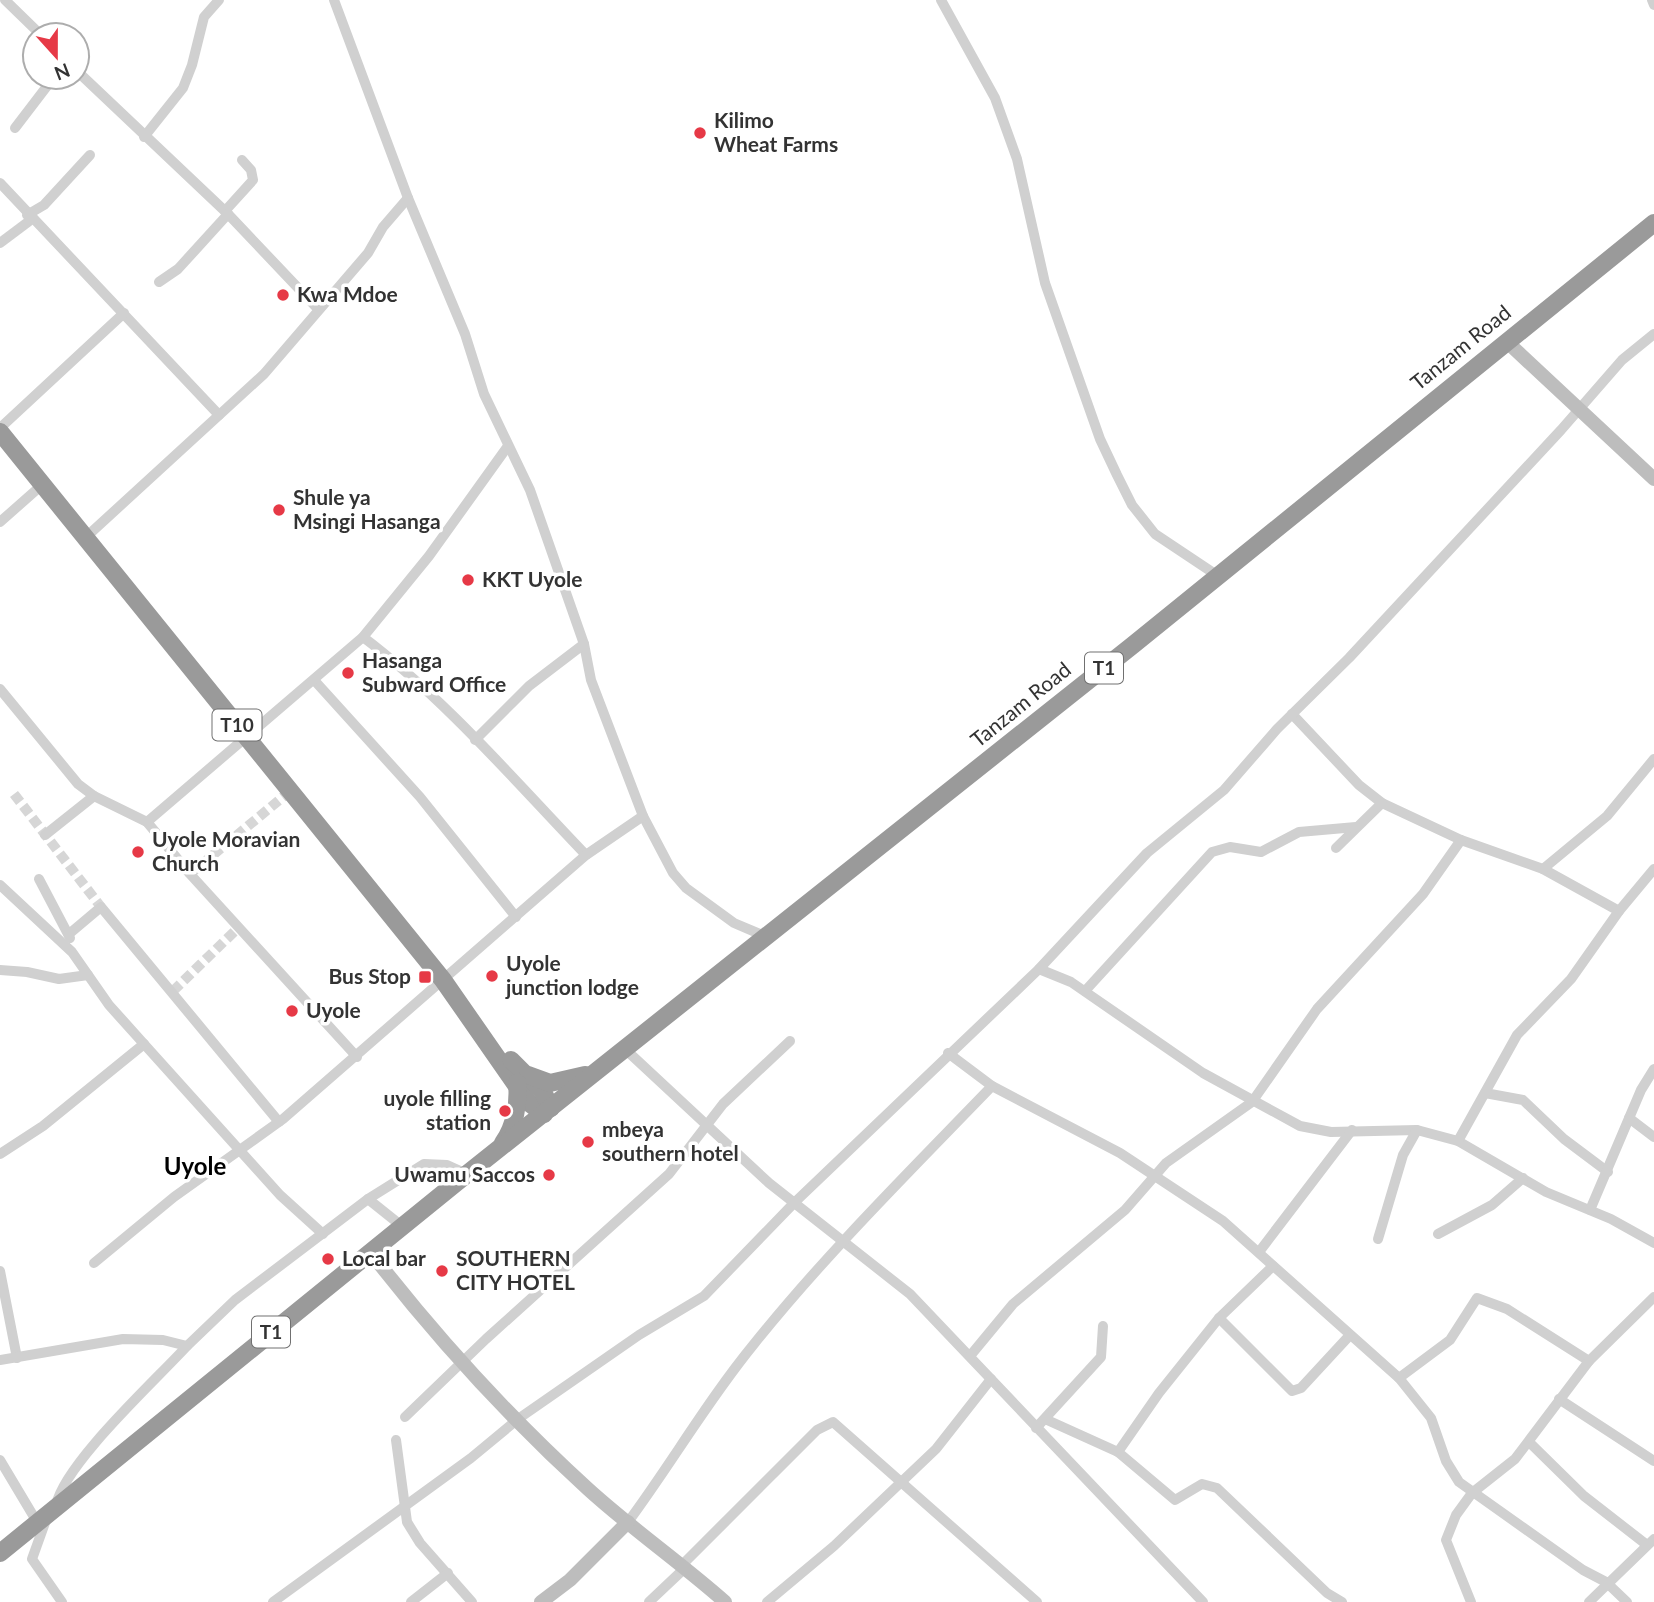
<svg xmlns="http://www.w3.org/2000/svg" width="1654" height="1602" viewBox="0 0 1654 1602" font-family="Lato,sans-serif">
<rect width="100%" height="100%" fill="#fff"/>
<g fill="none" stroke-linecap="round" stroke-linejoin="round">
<g stroke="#d6d6d6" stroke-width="10" stroke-dasharray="10 5" stroke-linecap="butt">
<polyline points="14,794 101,907"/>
<polyline points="190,874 289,792"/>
<polyline points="173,991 238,928"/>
</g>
<g stroke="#d0d0d0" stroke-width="10">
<polyline points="5,0 41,35"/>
<polyline points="334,0 408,198 465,334 484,394 530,490 584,644 591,680 643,816 673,873 686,888 734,923 767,937"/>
<polyline points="941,0 995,98 1017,159 1045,283 1100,439 1117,475 1132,505 1155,534 1218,576"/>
<polyline points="1652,0 1654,5"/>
<polyline points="77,71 228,214 318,309"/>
<polyline points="15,128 54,77"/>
<polyline points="144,137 183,88 192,65 204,17 219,0"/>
<polyline points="0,183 219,415"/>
<polyline points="225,211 253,180 251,170 242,160"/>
<polyline points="27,215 44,205 90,155"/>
<polyline points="0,243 32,219"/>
<polyline points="159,282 178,269 228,214"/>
<polyline points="0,428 124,313"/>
<polyline points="0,522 43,484"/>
<polyline points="85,538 264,374 368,253 383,227 408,198"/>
<path d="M363 637C445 699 515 781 586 855"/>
<polyline points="314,680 420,797 516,917"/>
<polyline points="0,689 78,784 94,796 147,822"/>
<polyline points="1292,714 1359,785 1382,803 1461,840 1543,869 1619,911"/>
<polyline points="475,740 529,686 584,644"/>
<polyline points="45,835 94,796"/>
<polyline points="1336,848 1382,803"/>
<polyline points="1543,869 1607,816 1654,759"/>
<polyline points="39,879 70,938"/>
<polyline points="0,885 72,952 109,1005 144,1044 280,1195 323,1234"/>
<polyline points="69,934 101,907 279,1122"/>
<polyline points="1039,969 1071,982 1203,1073 1300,1126 1331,1132 1417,1130 1458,1141 1546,1192 1611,1219 1654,1243"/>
<polyline points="0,970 27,972 59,979 88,975"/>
<polyline points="1085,991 1212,852 1230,847 1261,852 1299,832 1356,827"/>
<polyline points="625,1049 769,1183 910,1294 1203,1602"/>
<polyline points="948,1053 992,1086 1120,1153 1223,1221 1399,1378 1431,1418 1446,1461 1459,1482 1583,1570 1606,1582 1627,1602"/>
<polyline points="357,1057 190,874 147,822 363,637 429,556 508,446"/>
<polyline points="1485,1093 1523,1100 1564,1139 1608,1172"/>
<polyline points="1629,1118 1654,1137"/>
<polyline points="1458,1141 1517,1035 1571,979 1619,911 1654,869"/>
<polyline points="0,1154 43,1126 144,1044"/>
<polyline points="368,1199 403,1227"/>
<polyline points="1590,1210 1641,1090 1654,1069"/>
<polyline points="1438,1234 1492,1205 1523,1178"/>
<polyline points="1378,1239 1403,1155 1417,1130"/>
<polyline points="1259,1252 1352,1130"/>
<polyline points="94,1263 174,1197 283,1119 586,855 643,816"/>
<polyline points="1273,1266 1219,1318 1159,1393 1118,1452 1175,1500 1202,1484 1217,1488 1327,1593 1342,1602"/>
<polyline points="0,1271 17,1358"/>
<polyline points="1219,1318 1292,1391 1301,1388 1350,1335"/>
<polyline points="970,1356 1013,1304 1125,1210 1166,1163 1252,1102 1317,1009 1423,894 1461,840"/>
<polyline points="0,1360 123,1339 163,1340 187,1346 235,1300 368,1199 424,1164 447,1165 467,1174"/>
<polyline points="1399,1378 1450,1340 1477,1298 1507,1309 1589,1361"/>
<polyline points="1559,1399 1654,1461"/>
<polyline points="405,1417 486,1339 669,1174 723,1104 790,1041"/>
<polyline points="1045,1419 1118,1452"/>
<polyline points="1036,1428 1101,1357 1103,1326"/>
<polyline points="396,1440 407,1522 420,1543 472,1602"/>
<polyline points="1529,1442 1584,1496 1647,1545"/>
<polyline points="0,1460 37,1522"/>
<path d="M56 1505C65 1463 155 1381 187 1346"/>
<polyline points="46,1520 32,1559 62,1602"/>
<path d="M628 1522C671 1464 708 1400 754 1344 827 1253 911 1170 992 1086"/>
<polyline points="682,1565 817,1430 833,1422 1037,1602"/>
<polyline points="273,1602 471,1458 518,1419 639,1335 704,1296 794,1203 1039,969 1147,853 1224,790 1277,729 1349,658 1561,430 1622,360 1654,334"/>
<polyline points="411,1602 448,1573"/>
<polyline points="649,1602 686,1567"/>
<polyline points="767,1602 834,1546 936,1449 991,1379"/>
<polyline points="1471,1602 1446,1540 1456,1515 1472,1493 1515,1459 1589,1361 1654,1297"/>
<polyline points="1589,1602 1654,1539"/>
</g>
<g stroke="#bdbdbd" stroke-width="14">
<polyline points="1506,341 1654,479"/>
<path d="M371 1253C436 1337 510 1418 588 1489 632 1529 681 1563 725 1602"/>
<polyline points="541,1602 570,1580 628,1522"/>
</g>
<g stroke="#9a9a9a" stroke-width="18">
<polyline points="0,432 443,980 528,1102 544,1114"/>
<polyline points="511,1060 543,1092 551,1108"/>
<polyline points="528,1075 550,1083 585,1075"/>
<path d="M503 1143C515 1126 519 1103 517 1083"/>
<polyline points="0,1553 467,1174 1133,645 1654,223"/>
</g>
</g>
<g fill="#e63946" stroke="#fff" stroke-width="2.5">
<circle cx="700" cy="133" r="7"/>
<circle cx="283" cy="295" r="7"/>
<circle cx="279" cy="510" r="7"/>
<circle cx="468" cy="580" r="7"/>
<circle cx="348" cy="673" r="7"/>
<circle cx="138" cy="852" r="7"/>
<circle cx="492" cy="976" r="7"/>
<rect x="418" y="970" width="14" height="14" rx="3.5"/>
<circle cx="292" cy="1011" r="7"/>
<circle cx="505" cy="1111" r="7"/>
<circle cx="588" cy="1142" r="7"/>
<circle cx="549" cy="1175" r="7"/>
<circle cx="328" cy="1259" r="7"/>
<circle cx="442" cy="1271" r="7"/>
</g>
<g text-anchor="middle" stroke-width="7" stroke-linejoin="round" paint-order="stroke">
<g fill="#fff" stroke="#707070" stroke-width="2">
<rect x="1085" y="652.5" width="38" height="31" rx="5"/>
<rect x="212.5" y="709.5" width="49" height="31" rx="5"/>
<rect x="252" y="1316.5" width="38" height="31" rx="5"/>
</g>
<g font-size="19" font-weight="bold" fill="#333">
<text x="1104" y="675">T1</text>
<text x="237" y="732">T10</text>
<text x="271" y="1339">T1</text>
</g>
<g font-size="21" font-weight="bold" fill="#333" stroke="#fff" text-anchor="start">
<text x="714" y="128">Kilimo<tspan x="714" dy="24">Wheat Farms</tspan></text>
<text x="297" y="302">Kwa Mdoe</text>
<text x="293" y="505">Shule ya<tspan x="293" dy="24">Msingi Hasanga</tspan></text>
<text x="482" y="587">KKT Uyole</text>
<text x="362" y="668">Hasanga<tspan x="362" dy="24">Subward Office</tspan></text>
<text x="152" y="847">Uyole Moravian<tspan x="152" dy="24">Church</tspan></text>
<text x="506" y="971">Uyole<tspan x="506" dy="24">junction lodge</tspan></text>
<text x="411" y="984" text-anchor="end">Bus Stop</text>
<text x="306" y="1018">Uyole</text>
<text x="491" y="1106" text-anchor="end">uyole filling<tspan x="491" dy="24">station</tspan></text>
<text x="602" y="1137">mbeya<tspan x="602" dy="24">southern hotel</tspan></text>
<text x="535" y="1182" text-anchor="end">Uwamu Saccos</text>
<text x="342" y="1266">Local bar</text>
<text x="456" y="1266">SOUTHERN<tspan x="456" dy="24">CITY HOTEL</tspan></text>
</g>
<g font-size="21" fill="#333" stroke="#fff">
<text transform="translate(1461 348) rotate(-39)" y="7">Tanzam Road</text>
<text transform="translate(1021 705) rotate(-39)" y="7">Tanzam Road</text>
</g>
<g font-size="24" font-weight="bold" fill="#000" stroke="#fff">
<text x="195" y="1175">Uyole</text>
</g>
</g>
<g transform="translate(56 56) rotate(159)"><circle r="33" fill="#ffffff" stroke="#adadad" stroke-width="2"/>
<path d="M0-5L12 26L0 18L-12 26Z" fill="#e63946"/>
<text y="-10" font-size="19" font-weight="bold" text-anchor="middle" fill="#333333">N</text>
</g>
</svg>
